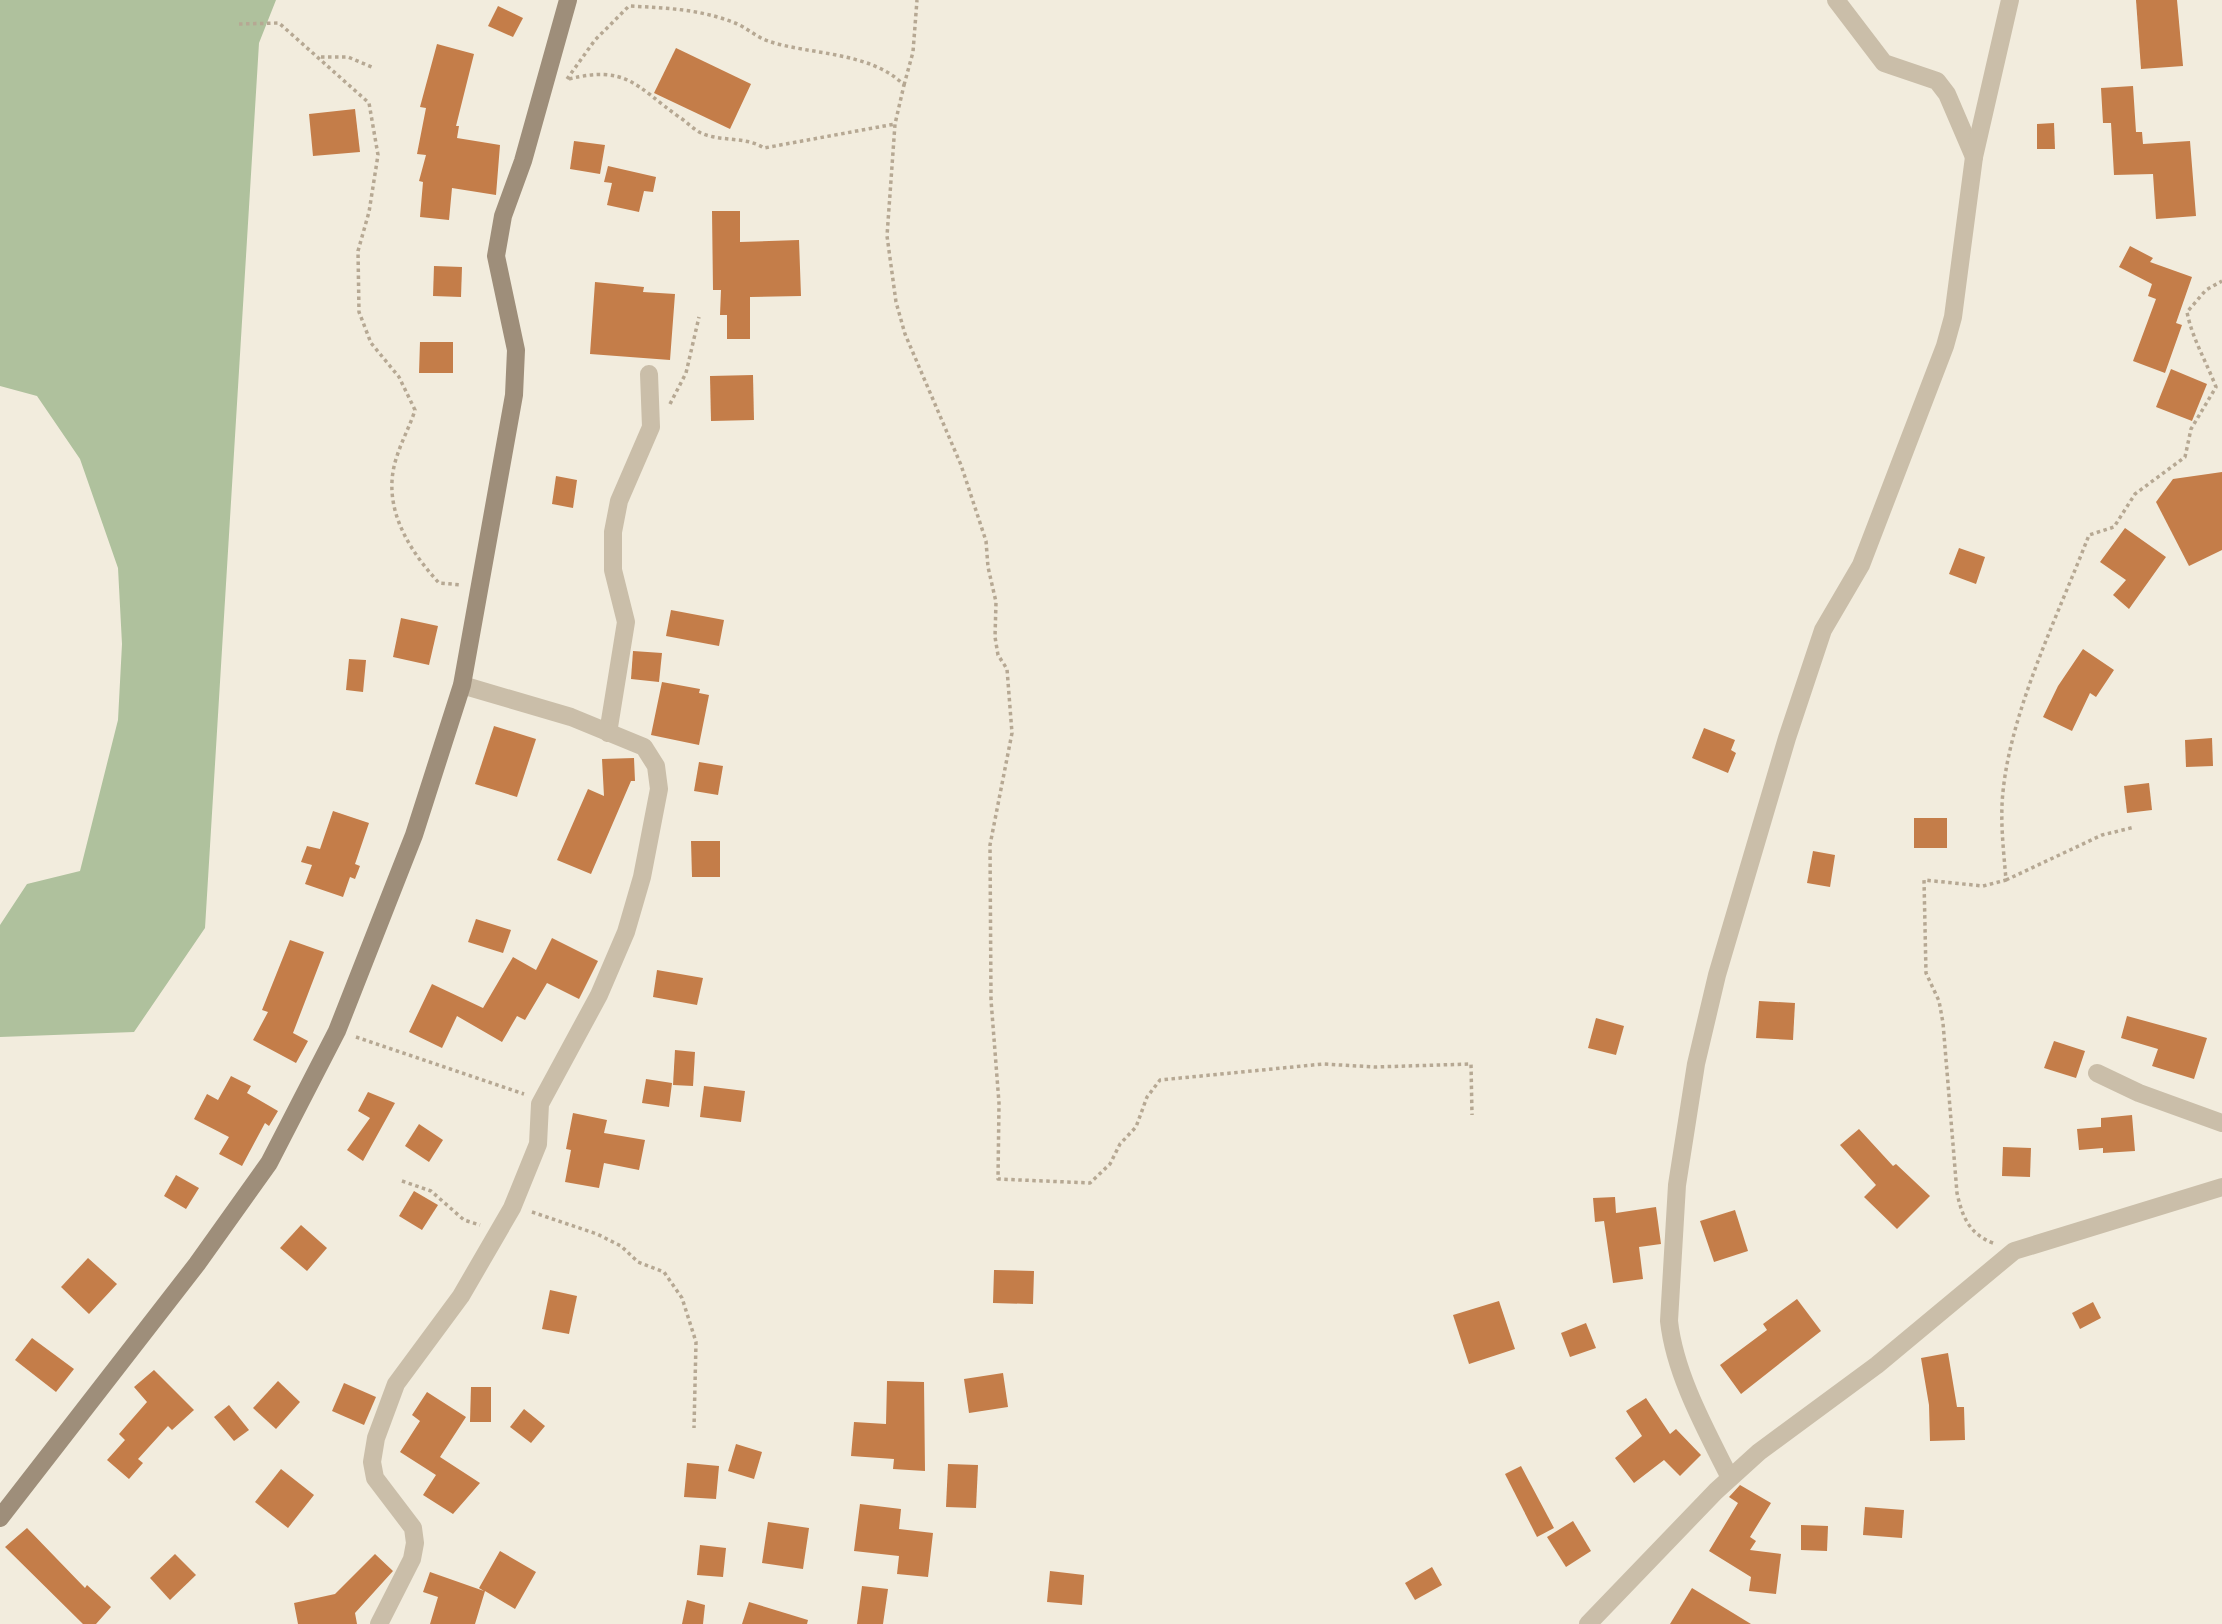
<svg xmlns="http://www.w3.org/2000/svg" width="2222" height="1624" viewBox="0 0 2222 1624" font-family="'PT Sans Narrow',sans-serif">
<rect width="100%" height="100%" fill="#f2ecdd"/>
<polygon fill="#afc19d" points="0,0 276,0 259,43 205,928 134,1032 0,1037 0,925 27,884 80,871 118,720 122,644 118,568 80,459 37,396 0,386"/>
<g fill="#c47d49">
<polygon points="2136,0 2177,0 2183,66 2141,69"/>
<polygon points="498,6 523,18 513,37 488,26"/>
<polygon points="437,44 474,54 456,126 459,126 457,138 500,145 496,195 452,188 449,220 420,217 423,182 419,181 426,155 417,154 426,108 420,107"/>
<polygon points="676,48 751,84 730,129 654,93"/>
<polygon points="2133,86 2136,132 2142,132 2143,144 2190,141 2196,216 2156,219 2153,174 2114,175 2111,123 2103,123 2101,88"/>
<polygon points="355,109 360,152 313,156 309,114"/>
<polygon points="2054,123 2055,149 2037,149 2037,124"/>
<polygon points="574,141 605,145 600,174 570,169"/>
<polygon points="608,166 656,177 653,192 644,191 639,212 607,205 612,183 604,182"/>
<polygon points="712,211 740,211 740,242 799,240 801,296 750,297 750,339 727,339 727,315 720,315 721,290 713,290"/>
<polygon points="2130,246 2153,258 2150,262 2192,277 2176,323 2182,325 2165,373 2133,361 2156,299 2148,296 2152,284 2119,267"/>
<polygon points="434,266 462,267 461,297 433,296"/>
<polygon points="595,282 644,287 643,292 675,294 670,360 590,354"/>
<polygon points="420,342 453,342 453,373 419,373"/>
<polygon points="2171,369 2207,384 2192,421 2156,407"/>
<polygon points="753,375 754,420 711,421 710,376"/>
<polygon points="2222,472 2222,550 2189,566 2156,502 2173,479"/>
<polygon points="556,476 577,480 573,508 552,504"/>
<polygon points="2125,528 2166,557 2129,609 2113,595 2126,580 2100,562"/>
<polygon points="1959,548 1985,557 1976,584 1949,574"/>
<polygon points="671,610 724,620 719,646 666,636"/>
<polygon points="401,618 438,626 429,665 393,657"/>
<polygon points="2083,649 2114,670 2096,697 2090,693 2072,731 2043,717 2058,686"/>
<polygon points="633,651 662,653 659,682 631,679"/>
<polygon points="349,659 366,660 363,692 346,690"/>
<polygon points="662,682 700,689 699,693 709,695 699,745 651,735"/>
<polygon points="494,726 536,739 517,797 475,784"/>
<polygon points="1704,728 1735,740 1731,750 1736,753 1728,773 1692,758"/>
<polygon points="2212,738 2213,766 2186,767 2185,740"/>
<polygon points="634,758 635,781 631,781 591,874 557,860 588,789 604,796 602,759"/>
<polygon points="699,762 723,766 718,795 694,791"/>
<polygon points="2149,783 2152,810 2127,813 2124,786"/>
<polygon points="333,811 369,823 355,864 360,866 355,879 350,877 343,897 305,884 312,865 301,862 307,846 320,849"/>
<rect x="1914" y="818" width="33" height="30"/>
<polygon points="691,841 720,841 720,877 692,877"/>
<polygon points="1813,851 1835,855 1830,887 1807,883"/>
<polygon points="476,919 511,930 503,953 468,942"/>
<polygon points="552,938 598,961 579,999 547,983 525,1020 517,1016 502,1042 457,1016 442,1048 409,1032 432,984 483,1008 513,957 536,970"/>
<polygon points="290,940 324,952 293,1033 308,1041 296,1063 253,1040 268,1012 262,1010"/>
<polygon points="657,970 703,978 697,1005 653,997"/>
<polygon points="1759,1001 1795,1003 1793,1040 1756,1038"/>
<polygon points="2127,1016 2207,1038 2194,1079 2152,1066 2158,1049 2121,1038"/>
<polygon points="1596,1018 1624,1026 1616,1055 1588,1048"/>
<polygon points="2054,1041 2085,1051 2076,1078 2044,1068"/>
<polygon points="675,1050 695,1052 693,1086 673,1085"/>
<polygon points="231,1076 251,1086 247,1093 278,1111 269,1126 265,1123 242,1166 219,1154 229,1137 194,1119 207,1094 218,1100"/>
<polygon points="646,1079 672,1083 669,1107 642,1103"/>
<polygon points="704,1086 745,1091 741,1122 700,1117"/>
<polygon points="368,1092 395,1103 363,1161 347,1150 370,1118 358,1111"/>
<polygon points="573,1113 607,1120 604,1133 645,1140 639,1170 604,1163 599,1188 565,1182 571,1150 566,1149"/>
<polygon points="2132,1115 2135,1151 2103,1153 2103,1148 2079,1150 2077,1129 2101,1127 2101,1118"/>
<polygon points="419,1124 443,1140 429,1162 405,1146"/>
<polygon points="1859,1129 1893,1166 1896,1164 1930,1196 1897,1229 1864,1197 1876,1185 1840,1145"/>
<polygon points="2003,1147 2031,1148 2030,1177 2002,1176"/>
<polygon points="176,1175 199,1188 186,1209 164,1196"/>
<polygon points="414,1191 438,1205 422,1230 399,1216"/>
<polygon points="1615,1197 1616,1213 1656,1207 1661,1244 1639,1247 1643,1279 1613,1283 1604,1221 1595,1222 1593,1198"/>
<polygon points="1735,1210 1748,1251 1714,1262 1700,1221"/>
<polygon points="301,1225 327,1248 307,1271 280,1248"/>
<polygon points="88,1258 117,1284 89,1314 61,1287"/>
<polygon points="994,1270 1034,1271 1033,1304 993,1303"/>
<polygon points="550,1290 577,1296 569,1334 542,1329"/>
<polygon points="1797,1299 1821,1331 1741,1394 1720,1365 1767,1330 1763,1324"/>
<polygon points="1499,1301 1515,1349 1469,1364 1453,1315"/>
<polygon points="2093,1302 2101,1318 2080,1329 2072,1313"/>
<polygon points="1586,1323 1596,1348 1570,1357 1561,1333"/>
<polygon points="32,1338 74,1369 56,1392 15,1360"/>
<polygon points="1948,1353 1957,1407 1964,1407 1965,1440 1930,1441 1929,1405 1921,1358"/>
<polygon points="154,1370 194,1410 172,1430 168,1426 138,1459 143,1463 129,1479 107,1460 125,1440 119,1434 147,1402 134,1387"/>
<polygon points="1003,1373 1008,1407 969,1413 964,1379"/>
<polygon points="278,1381 300,1402 276,1429 253,1408"/>
<polygon points="887,1381 924,1382 925,1471 893,1469 894,1459 851,1456 854,1422 886,1424"/>
<polygon points="344,1383 376,1397 364,1425 332,1411"/>
<polygon points="471,1387 491,1387 491,1422 470,1422"/>
<polygon points="427,1392 466,1417 440,1457 480,1483 453,1514 423,1495 436,1475 400,1452 420,1421 412,1415"/>
<polygon points="1646,1398 1670,1434 1676,1429 1701,1455 1680,1476 1664,1460 1634,1483 1615,1458 1642,1436 1626,1411"/>
<polygon points="229,1405 249,1430 234,1441 214,1417"/>
<polygon points="524,1409 545,1426 531,1443 510,1427"/>
<polygon points="736,1444 762,1452 754,1479 728,1471"/>
<polygon points="687,1463 719,1466 716,1499 684,1497"/>
<polygon points="948,1464 978,1465 976,1508 946,1507"/>
<polygon points="1521,1466 1554,1528 1537,1537 1505,1474"/>
<polygon points="281,1469 314,1495 288,1528 255,1502"/>
<polygon points="1740,1485 1771,1503 1750,1537 1756,1541 1750,1550 1781,1554 1776,1594 1749,1591 1751,1577 1709,1551 1738,1503 1729,1497"/>
<polygon points="860,1504 901,1509 899,1529 933,1533 928,1577 897,1574 899,1556 854,1551"/>
<polygon points="1865,1507 1904,1510 1902,1538 1863,1535"/>
<polygon points="1573,1521 1591,1551 1566,1567 1547,1537"/>
<polygon points="768,1522 809,1528 803,1569 762,1563"/>
<polygon points="1801,1525 1828,1526 1827,1551 1801,1550"/>
<polygon points="27,1528 85,1588 87,1585 111,1607 96,1624 83,1624 5,1547"/>
<polygon points="700,1545 726,1548 723,1577 697,1575"/>
<polygon points="500,1551 536,1572 515,1609 485,1591 475,1624 430,1624 438,1597 423,1592 430,1572 484,1591 479,1588"/>
<polygon points="175,1554 196,1575 170,1600 150,1578"/>
<polygon points="375,1554 393,1571 355,1613 357,1624 298,1624 294,1603 335,1594"/>
<polygon points="1432,1567 1442,1585 1415,1600 1405,1583"/>
<polygon points="1050,1571 1084,1575 1082,1605 1047,1602"/>
<polygon points="862,1586 888,1589 883,1624 857,1624"/>
<polygon points="1692,1588 1751,1624 1670,1624"/>
<polygon points="687,1600 705,1605 703,1624 682,1624"/>
<polygon points="749,1602 808,1620 807,1624 742,1624"/>
</g>
<g fill="none" stroke-linecap="round" stroke-linejoin="round">
<g stroke="#b6a893" stroke-width="3.5" stroke-dasharray="3.5 3.5" stroke-linecap="butt">
<path d="M239 24 279 23 369 103 378 155 369 212 358 251 359 312 371 343 399 377 415 410C410 426 402 440 397 456 380 505 408 549 439 583L462 585"/>
<polyline points="321,57 348,57 374,68"/>
<path d="M567 79 595 40 629 6C666 8 700 9 735 23 746 27 756 37 768 41 809 55 870 51 904 85L895 124 887 236 896 302 905 334 961 465 986 541 988 567 996 602 995 637 998 655 1007 669 1012 733 990 845 991 1000 999 1103 998 1179 1090 1183 1110 1164 1120 1144 1136 1127 1147 1097 1160 1080 1323 1064 1375 1067 1471 1064 1472 1115"/>
<path d="M569 79C626 65 635 85 679 117 686 121 693 129 701 133 721 142 745 136 764 148L895 124"/>
<polyline points="904,85 913,52 917,0"/>
<polyline points="670,404 686,373 699,317"/>
<polyline points="2006,880 2102,835 2135,827"/>
<polyline points="356,1037 524,1094"/>
<polyline points="402,1181 431,1191 464,1220 480,1225"/>
<polyline points="532,1212 597,1234 621,1246 638,1262 664,1272 682,1298 696,1342 694,1428"/>
<path d="M1993 1243C1969 1234 1962 1216 1957 1193L1943 1023 1939 1001 1926 973 1924 880 1983 886 2006 880C2004 855 2001 830 2002 805 2006 719 2058 616 2089 535L2114 527 2135 494 2185 457 2191 429 2216 387C2206 361 2192 338 2187 312L2206 290 2222 281"/>
</g>
<g stroke="#cabea9" stroke-width="18">
<polyline points="1836,0 1884,63 1937,81 1947,94 1974,157"/>
<polyline points="608,733 626,622 613,570 613,532 619,501 651,427 649,374"/>
<polyline points="2097,1073 2139,1093 2222,1123"/>
<path d="M1730 1478C1706 1430 1675 1375 1669 1321L1677 1185 1696 1064 1717 975 1787 738 1823 630 1861 565 1945 346 1953 317 1974 157 2010 0"/>
<polyline points="379,1624 412,1559 415,1543 413,1528 375,1478 372,1462 376,1438 396,1384 461,1296 512,1208 538,1144 540,1104 599,995 626,932 642,877 659,789 656,766 644,747 571,717 462,685"/>
<polyline points="1588,1624 1716,1491 1759,1452 1877,1365 2014,1251 2222,1187"/>
</g>
<polyline stroke="#9e8e7a" stroke-width="18" points="0,1518 197,1264 269,1163 337,1031 414,835 462,685 514,395 516,350 496,256 503,216 523,161 568,0"/>
</g>
</svg>
